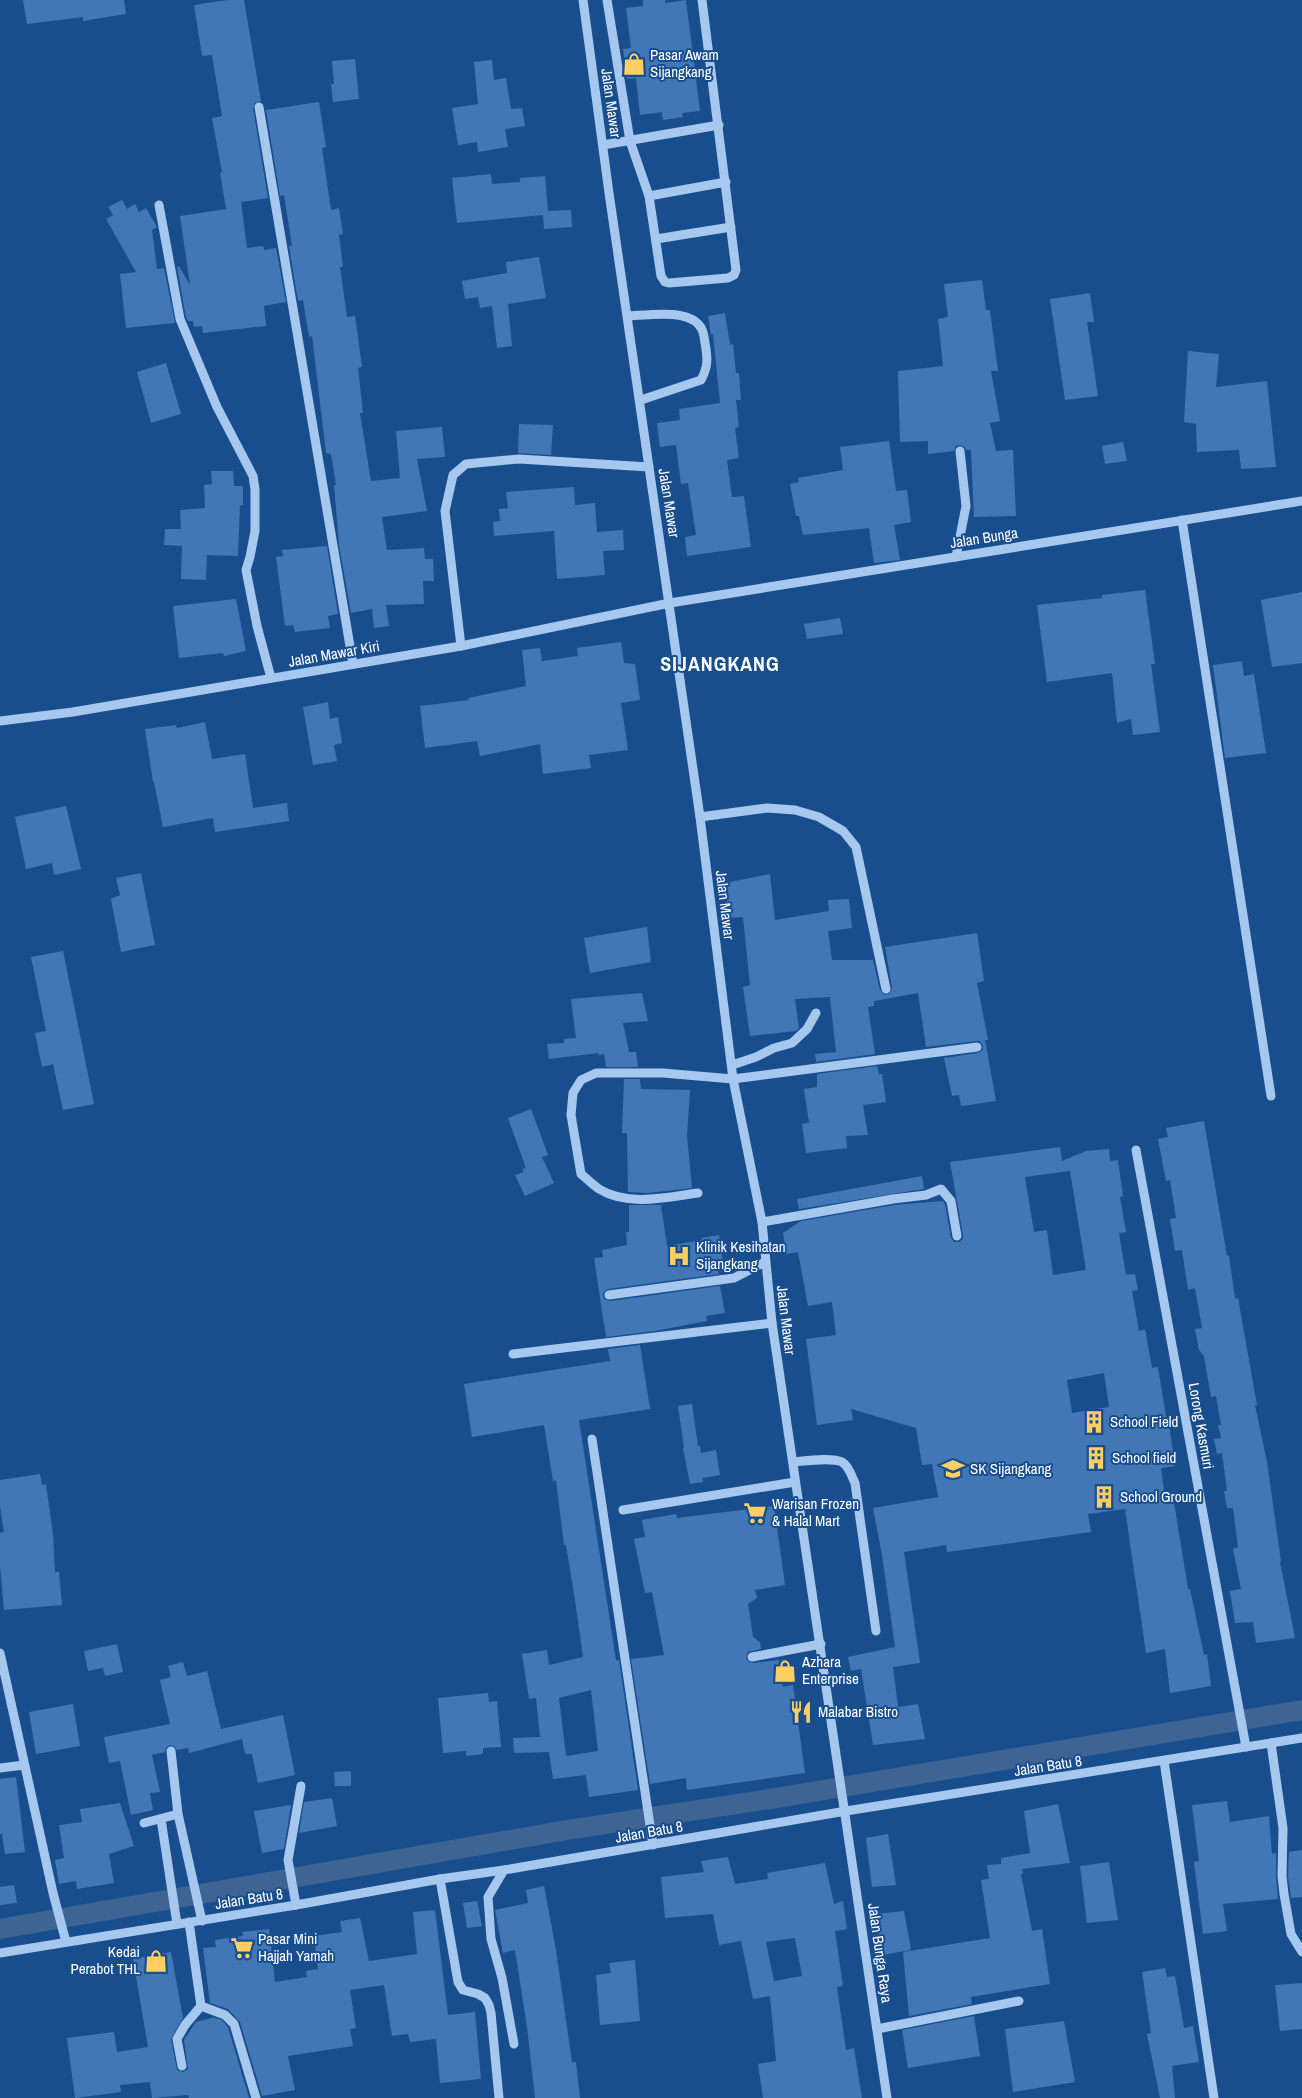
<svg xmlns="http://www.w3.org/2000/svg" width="1302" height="2098" viewBox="0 0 1302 2098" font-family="'Archivo Narrow',sans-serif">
<rect width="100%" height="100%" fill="#194e8e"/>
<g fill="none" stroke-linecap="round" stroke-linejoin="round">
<polyline stroke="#3d6493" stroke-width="20" points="0,1929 567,1830 776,1798 1302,1710"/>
</g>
<g fill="#4277b7" fill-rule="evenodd">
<polygon points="23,0 124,0 126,14 83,21 83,17 27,24"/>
<polygon points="228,0 244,0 261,101 255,103 253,108 268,198 241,202 247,248 263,246 264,250 276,248 286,302 264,306 266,326 203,333 202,326 194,327 193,321 188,321 186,317 177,267 179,266 190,285 180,216 226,209 220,173 222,172 212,118 222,116 212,55 202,56 194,5"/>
<polygon points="643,0 665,0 665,3 686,0 700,111 682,113 683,117 663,120 662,112 640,115 636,78 627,79 623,49 631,48 626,8 643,6"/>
<polygon points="355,59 359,99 333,102 331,84 334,84 332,61"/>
<polygon points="492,60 494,80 506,78 511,109 522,108 525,126 505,129 508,147 478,152 477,142 458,145 452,108 478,104 474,62"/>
<polygon points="319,102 326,147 322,148 331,210 339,208 343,234 339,235 343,267 340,267 347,317 355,316 357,330 362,367 358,368 363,413 360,413 371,481 400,478 396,431 442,427 445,457 417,459 427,511 382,517 387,550 424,548 425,559 433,559 434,581 423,581 424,604 386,605 389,626 374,628 372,609 351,613 339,545 334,485 336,485 331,454 326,453 312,336 309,337 303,300 298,301 289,246 292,246 284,195 280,196 266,110"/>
<polygon points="491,174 492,184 520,182 520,178 545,176 548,211 571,210 572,227 544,229 543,215 457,223 452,178"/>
<polygon points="122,200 127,209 135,204 139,212 146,208 157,227 152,230 157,269 164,268 175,323 126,328 120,274 136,272 106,219 113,215 108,207"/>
<polygon points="539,257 546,298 508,304 512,346 497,348 492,306 480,308 478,297 465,299 462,281 507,273 506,262"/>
<polygon points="982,280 986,310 990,310 998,371 991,371 1000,421 990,423 996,451 1013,450 1016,516 974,517 971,450 966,450 965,447 960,445 956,446 954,451 928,454 928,441 900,442 898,371 943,366 938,319 948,317 944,284"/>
<polygon points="1090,293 1094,322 1087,322 1098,396 1065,400 1050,299"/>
<polygon points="725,313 730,345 733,344 736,373 739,373 741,400 736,400 739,427 735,428 739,458 727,460 732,497 744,496 751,547 687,556 685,537 696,535 688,483 681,484 676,445 660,447 657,423 680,420 679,409 720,403 713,334 711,335 708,316"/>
<polygon points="1188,351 1219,354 1216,387 1267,381 1276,467 1241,469 1239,450 1197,452 1196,424 1184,422"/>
<polygon points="166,363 181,414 151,423 137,372"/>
<polygon points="519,424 553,425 551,455 518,453"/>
<polygon points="889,441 896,491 907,490 911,522 894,525 900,560 874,563 869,528 803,535 799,516 796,516 790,484 799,482 798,478 843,470 840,447"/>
<polygon points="1123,442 1127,461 1105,464 1102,446"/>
<polygon points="211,471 233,471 234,486 243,486 243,505 240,505 238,556 207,555 206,580 181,579 182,546 164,545 165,529 181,529 180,510 205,508 204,485 212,484"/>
<polygon points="574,487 575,505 595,503 597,532 623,530 624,550 603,551 605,575 557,579 554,531 494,536 493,522 500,521 499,509 508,508 506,492"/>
<polygon points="327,546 338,614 328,616 330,628 295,632 293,625 285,626 276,557 283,556 282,550"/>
<polygon points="1145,590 1155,664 1151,664 1160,732 1133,735 1131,719 1117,723 1112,673 1047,682 1037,605 1102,598 1102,595"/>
<polygon points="1302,592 1302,663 1272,667 1261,600"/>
<polygon points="236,599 246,651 224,656 223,653 179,658 173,606"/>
<polygon points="840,618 843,634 807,639 804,624"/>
<polygon points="621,642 624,663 635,664 640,700 621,703 628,750 589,755 591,768 543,774 540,744 480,756 477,741 425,748 420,706 469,700 468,698 526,686 522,650 540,648 542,661 578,656 577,648"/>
<polygon points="1242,661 1244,676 1254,674 1266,753 1225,758 1213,665"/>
<polygon points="328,702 330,719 338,717 342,743 334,745 337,761 313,765 303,707"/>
<polygon points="205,722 212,759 245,754 253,808 287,803 289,821 215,832 213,818 163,827 154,782 153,782 145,729 176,725 177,728"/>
<polygon points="66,806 81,869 54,875 52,863 26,869 15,817"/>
<polygon points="141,873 155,945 121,952 111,899 120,895 116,878"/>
<polygon points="770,874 775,920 829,911 828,900 849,899 852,928 828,931 832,960 873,960 880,990 885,995 890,993 892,988 885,947 977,933 984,981 977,983 988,1040 985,1040 996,1101 961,1106 959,1095 952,1096 944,1058 978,1053 983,1050 983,1046 980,1041 976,1041 926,1047 918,993 874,1001 874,1006 868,1007 875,1054 816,1062 815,1054 836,1052 830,997 795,999 799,1028 796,1031 750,1036 743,987 750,985 743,917 729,918 725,883"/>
<polygon points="647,927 651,962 590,973 584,938"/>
<polygon points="63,951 94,1104 63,1110 53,1064 42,1067 35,1033 46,1031 31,957"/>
<polygon points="642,993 648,1021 623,1023 629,1052 636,1052 638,1067 606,1067 604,1054 599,1055 598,1053 549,1059 547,1044 564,1043 564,1039 576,1038 571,999"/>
<polygon points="877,1066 879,1074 882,1074 886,1102 863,1105 868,1135 846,1136 847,1148 806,1153 802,1124 809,1123 804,1089 817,1087 817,1074"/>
<polygon points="624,1079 640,1079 641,1089 690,1090 687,1136 692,1188 648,1193 628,1192 627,1133 622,1133"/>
<polygon points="531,1109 548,1155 542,1157 554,1183 525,1196 515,1175 524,1172 522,1169 526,1168 508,1118"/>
<polygon points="1204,1121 1227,1256 1229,1255 1235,1299 1238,1298 1257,1405 1255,1405 1267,1462 1281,1561 1280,1562 1295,1638 1256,1643 1253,1622 1235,1623 1230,1591 1241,1589 1233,1549 1238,1547 1233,1508 1227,1508 1224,1491 1227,1491 1222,1453 1217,1454 1214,1439 1221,1438 1218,1425 1221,1425 1216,1396 1211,1397 1204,1356 1199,1350 1195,1329 1202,1328 1195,1288 1188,1290 1182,1250 1175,1251 1170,1219 1176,1218 1170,1180 1166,1181 1158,1139 1168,1137 1166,1128"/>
<path d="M1060 1147 1062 1161 1086 1151 1109 1149 1110 1161 1118 1160 1123 1196 1120 1197 1126 1232 1119 1233 1126 1275 1135 1274 1138 1290 1132 1291 1139 1331 1145 1329 1152 1368 1158 1367 1167 1423H1169L1175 1466 1161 1468 1165 1498 1173 1496 1188 1589H1190L1204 1655 1207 1654 1211 1686 1170 1693 1165 1649 1146 1653 1125 1509 1088 1514 1091 1532 947 1552 946 1545 904 1552 920 1663 893 1667 898 1707 918 1704 925 1739 873 1745 861 1669 851 1671 848 1657 895 1647 882 1555 873 1508 938 1497 932 1464 922 1465 916 1428 851 1409 853 1420 817 1425 806 1339 836 1335 832 1302 808 1306 798 1252 786 1254 783 1233 801 1221 894 1205 943 1201 945 1204 951 1238 954 1242H959L963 1239V1235L950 1162ZM1070 1171 1086 1270 1053 1275 1047 1230 1034 1232 1025 1177ZM1104 1373 1109 1407 1072 1413 1067 1380Z"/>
<polygon points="922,1176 924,1189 799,1209 797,1199"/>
<polygon points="629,1205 661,1205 667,1246 702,1240 701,1238 719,1235 724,1270 718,1271 719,1274 608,1289 603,1293 604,1299 610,1301 720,1286 725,1313 706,1316 707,1321 655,1331 606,1337 594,1258 603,1257 602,1250 627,1245 626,1232 629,1232"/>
<path d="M640 1345 650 1409 579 1420 616 1660H619L638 1790 589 1797 586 1775 553 1779 549 1752 514 1753 513 1738 540 1737 536 1698 529 1699 522 1654 547 1650 549 1665 583 1657 575 1600 566 1545H564L556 1480 553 1481 544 1425 472 1437 464 1384 610 1361 608 1349ZM591 1690 598 1751 566 1756 559 1698Z"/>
<polygon points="692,1404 698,1446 700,1446 701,1453 716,1450 720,1475 703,1478 703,1482 690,1484 683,1448 684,1448 678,1406"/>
<polygon points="40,1474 42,1485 46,1484 53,1534 55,1572 59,1572 62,1605 4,1610 0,1566 0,1533 4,1532 0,1507 0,1480"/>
<polygon points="774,1506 785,1585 755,1590 757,1598 748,1604 753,1637 760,1642 761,1649 748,1652 746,1658 748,1661 753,1663 779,1660 783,1687 793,1685 805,1773 687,1790 686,1778 650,1784 631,1659 664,1655 652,1592 645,1593 634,1539 645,1537 642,1520 676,1514 677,1518"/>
<polygon points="117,1644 123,1672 105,1676 103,1668 88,1671 84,1651"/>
<polygon points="183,1662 187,1676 207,1671 221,1729 283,1715 295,1775 258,1783 252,1754 245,1754 242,1739 189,1753 188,1748 177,1750 174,1746 170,1745 166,1748 165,1752 152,1755 160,1792 150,1793 153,1810 131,1815 120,1761 109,1763 104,1737 170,1724 160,1680 171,1677 168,1666"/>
<polygon points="488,1693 489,1702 497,1701 501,1747 483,1748 483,1754 466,1756 466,1751 443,1753 438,1698"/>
<polygon points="73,1704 80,1746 36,1754 29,1712"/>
<polygon points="351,1771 351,1786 335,1786 334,1772"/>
<polygon points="16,1777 25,1852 5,1854 2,1834 0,1834 0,1779"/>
<polygon points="332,1798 337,1826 299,1833 304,1802"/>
<polygon points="1227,1801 1230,1822 1269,1816 1272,1854 1276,1853 1276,1877 1278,1899 1223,1904 1227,1931 1203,1934 1194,1862 1199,1861 1192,1805"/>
<polygon points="120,1803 134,1846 109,1854 114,1883 77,1889 76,1881 59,1884 55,1860 64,1858 59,1825 82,1822 80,1809"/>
<polygon points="1058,1804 1070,1863 1022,1869 1023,1874 1021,1874 1032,1931 1042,1929 1050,1984 971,1997 972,2004 909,2016 903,1952 990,1938 981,1880 989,1879 987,1865 1001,1864 1001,1858 1030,1853 1024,1811"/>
<polygon points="291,1805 284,1849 262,1853 254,1811"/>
<polygon points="888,1834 896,1885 872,1887 866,1838"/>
<polygon points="1302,1850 1302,1897 1291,1898 1288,1876 1289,1852"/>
<path d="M728 1857 735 1884 768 1879 767 1873 825 1863 834 1904 843 1901 847 1929 835 1931 843 1986 837 1987 846 2050 854 2048 862 2098H763L758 2064 776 2061 770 1996 753 1999 741 1941 719 1945 713 1914 665 1918 661 1877 704 1872 701 1861ZM795 1938 802 1976 774 1981 766 1942Z"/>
<polygon points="1109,1862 1118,1920 1087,1923 1080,1866"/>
<polygon points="14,1885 17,1903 0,1905 0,1887"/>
<polygon points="544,1886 556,1950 572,2062 576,2062 580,2098 535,2098 527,2027 515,1950 503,1953 495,1910 528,1903 526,1890"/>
<polygon points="477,1901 482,1926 467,1928 463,1903"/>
<polygon points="435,1910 448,2015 475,2012 481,2079 440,2083 436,2039 410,2042 408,2034 392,2036 384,1985 350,1990 356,2028 350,2029 353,2046 288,2056 295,2090 262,2096 240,2022 228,2009 210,2003 203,1948 216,1947 215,1940 243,1936 242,1932 269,1929 275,1982 307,1977 306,1971 318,1969 314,1936 342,1932 340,1921 360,1918 369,1961 417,1954 413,1912"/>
<polygon points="904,1911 911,1950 882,1955 876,1914"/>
<polygon points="171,1952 183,2018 171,2039 177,2070 183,2072 188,2069 184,2040 196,2022 212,2018 211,2017 222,2020 228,2027 249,2098 189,2098 188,2095 152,2098 150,2082 120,2085 121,2092 75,2098 67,2038 114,2032 117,2052 148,2047 133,1959"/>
<polygon points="635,1960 640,2021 600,2025 596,1975 611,1973 609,1963"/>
<polygon points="1165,1968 1167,1977 1175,1976 1184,2028 1193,2026 1199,2062 1172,2066 1175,2098 1160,2098 1147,2034 1151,2033 1142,1972"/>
<polygon points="1302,1983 1302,2029 1280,2031 1275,1985"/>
<polygon points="974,2016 980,2056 908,2068 902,2030"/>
<polygon points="1064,2021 1075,2082 1013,2092 1005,2029"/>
</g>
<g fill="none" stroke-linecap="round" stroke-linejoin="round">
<g stroke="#a6c8ef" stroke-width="9">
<polyline points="583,0 609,193 700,817 733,1079 762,1222 772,1323 887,2098"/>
<polyline points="607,0 630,141 649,196 661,276 665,282 669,283 728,278 734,275 736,270 702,0"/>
<polyline points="259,107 353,664"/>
<polyline points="603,145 719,125"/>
<polyline points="649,196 726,182"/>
<polyline points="159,205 180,319 217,407 253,476 255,489 255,531 250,557 246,570 257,626 271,678"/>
<polyline points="656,239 731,227"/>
<path d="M628 316C648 315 686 309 699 325 704 330 704 337 705 343 708 359 708 367 701 380L641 400"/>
<polyline points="1182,520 1271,1096"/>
<polyline points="956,557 966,506 960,451"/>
<polyline points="461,646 445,511 453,475 466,464 519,459 649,467"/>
<polyline points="0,721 73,712 461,646 670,603 1302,501"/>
<polyline points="700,817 767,808 795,810 819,817 843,831 856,847 886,989"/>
<polyline points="732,1065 756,1057 774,1048 792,1043 807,1029 816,1013"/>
<polyline points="1136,1150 1246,1747"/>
<path d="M698 1193C668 1197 628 1207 599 1189 593 1185 587 1179 581 1174L571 1115 573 1093 581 1080 596 1073H663L733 1079 977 1047"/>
<polyline points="762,1222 893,1199 926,1195 941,1189 951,1201 957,1236"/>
<polyline points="609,1295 734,1278 765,1262"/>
<polyline points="513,1354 772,1323"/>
<polyline points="592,1439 653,1845"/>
<path d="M793 1462C805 1461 832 1457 842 1462 849 1466 852 1477 855 1483L876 1631"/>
<polyline points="623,1510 795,1482"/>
<polyline points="0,1653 53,1893 66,1942"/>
<polyline points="752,1657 821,1644"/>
<polyline points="1271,1743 1283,1828 1282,1876 1284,1894 1291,1934 1302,1952"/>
<polyline points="171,1751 178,1814 202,1921"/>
<polyline points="1164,1761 1214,2098"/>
<polyline points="0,1768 24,1765"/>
<polyline points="161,1819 177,1924"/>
<polyline points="144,1823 178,1814"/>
<polyline points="504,1870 488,1897 491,1939 502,1978 514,2044"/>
<polyline points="440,1879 458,1982 463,1990 478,1994 485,1998 489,2005 491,2013 499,2098"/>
<polyline points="296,1905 288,1860 301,1786"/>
<polyline points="189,1922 201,2006 225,2015 234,2024 256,2098"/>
<polyline points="0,1953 296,1905 440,1879 504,1870 846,1811 1302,1738"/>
<polyline points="877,2029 1019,2001"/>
<polyline points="182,2066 177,2039 185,2025 201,2006"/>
</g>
</g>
<defs>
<symbol id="shop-bare" viewBox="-9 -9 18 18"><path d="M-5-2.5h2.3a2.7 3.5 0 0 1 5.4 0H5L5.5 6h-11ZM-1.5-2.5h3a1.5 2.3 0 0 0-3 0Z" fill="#ffcf63" stroke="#194e8e" stroke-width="2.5" paint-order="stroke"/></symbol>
<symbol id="hospital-bare" viewBox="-9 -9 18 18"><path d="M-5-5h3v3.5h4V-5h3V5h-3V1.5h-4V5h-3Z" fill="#ffcf63" stroke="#194e8e" stroke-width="2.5" paint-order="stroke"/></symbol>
<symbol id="building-bare" viewBox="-9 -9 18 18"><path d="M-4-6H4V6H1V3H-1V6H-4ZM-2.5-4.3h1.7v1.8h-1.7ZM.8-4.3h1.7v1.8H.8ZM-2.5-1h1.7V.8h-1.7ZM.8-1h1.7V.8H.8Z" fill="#ffcf63" stroke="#194e8e" stroke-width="2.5" paint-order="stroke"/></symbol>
<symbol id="school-bare" viewBox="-9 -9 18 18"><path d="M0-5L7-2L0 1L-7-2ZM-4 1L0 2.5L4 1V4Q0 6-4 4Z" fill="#ffcf63" stroke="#194e8e" stroke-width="2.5" paint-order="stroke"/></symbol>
<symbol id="supermarket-bare" viewBox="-9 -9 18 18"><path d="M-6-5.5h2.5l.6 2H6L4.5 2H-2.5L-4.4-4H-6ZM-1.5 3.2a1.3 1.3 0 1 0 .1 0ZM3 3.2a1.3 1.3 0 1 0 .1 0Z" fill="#ffcf63" stroke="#194e8e" stroke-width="2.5" paint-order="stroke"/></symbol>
<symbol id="restaurant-bare" viewBox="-9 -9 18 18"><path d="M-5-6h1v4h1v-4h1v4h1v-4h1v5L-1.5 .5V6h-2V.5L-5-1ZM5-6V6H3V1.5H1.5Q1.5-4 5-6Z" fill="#ffcf63" stroke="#194e8e" stroke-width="2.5" paint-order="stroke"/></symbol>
</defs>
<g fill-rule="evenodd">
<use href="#shop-bare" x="618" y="48" width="32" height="32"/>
<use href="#hospital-bare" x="663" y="1240" width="32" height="32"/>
<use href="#building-bare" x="1078" y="1406" width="32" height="32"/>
<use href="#building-bare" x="1080" y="1442" width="32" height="32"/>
<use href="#school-bare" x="937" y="1453" width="32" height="32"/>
<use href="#building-bare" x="1088" y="1481" width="32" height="32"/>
<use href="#supermarket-bare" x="739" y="1497" width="32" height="32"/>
<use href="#shop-bare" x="769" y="1655" width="32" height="32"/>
<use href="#restaurant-bare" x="785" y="1696" width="32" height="32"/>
<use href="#supermarket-bare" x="226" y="1932" width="32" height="32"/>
<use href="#shop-bare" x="140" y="1945" width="32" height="32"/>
</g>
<g text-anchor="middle" stroke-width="4" stroke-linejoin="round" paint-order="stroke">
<g font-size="15" fill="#fff" stroke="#194e8e" text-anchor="start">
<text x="650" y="60">Pasar Awam<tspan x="650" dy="17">Sijangkang</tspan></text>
<text x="696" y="1252">Klinik Kesihatan<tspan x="696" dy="17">Sijangkang</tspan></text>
<text x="1110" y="1427">School Field</text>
<text x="1112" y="1463">School field</text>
<text x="970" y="1474">SK Sijangkang</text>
<text x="1120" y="1502">School Ground</text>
<text x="772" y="1509">Warisan Frozen<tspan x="772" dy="17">&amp; Halal Mart</tspan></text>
<text x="802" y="1667">Azhara<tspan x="802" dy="17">Enterprise</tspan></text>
<text x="818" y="1717">Malabar Bistro</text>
<text x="258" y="1944">Pasar Mini<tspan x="258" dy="17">Hajjah Yamah</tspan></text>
<text x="140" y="1957" text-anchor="end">Kedai<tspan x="140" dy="17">Perabot THL</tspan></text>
</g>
<g font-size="15" fill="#fff" stroke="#194e8e">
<text transform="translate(611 103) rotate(82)" y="5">Jalan Mawar</text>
<text transform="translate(669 503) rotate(81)" y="5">Jalan Mawar</text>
<text transform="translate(984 538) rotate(-9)" y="5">Jalan Bunga</text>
<text transform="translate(334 654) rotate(-10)" y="5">Jalan Mawar Kiri</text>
<text transform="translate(725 905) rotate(83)" y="5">Jalan Mawar</text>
<text transform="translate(786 1320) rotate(83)" y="5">Jalan Mawar</text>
<text transform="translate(1201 1426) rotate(80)" y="5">Lorong Kasmuri</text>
<text transform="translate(1048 1766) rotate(-9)" y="5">Jalan Batu 8</text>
<text transform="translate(649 1832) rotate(-10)" y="5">Jalan Batu 8</text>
<text transform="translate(249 1899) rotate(-9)" y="5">Jalan Batu 8</text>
<text transform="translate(880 1953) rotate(82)" y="5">Jalan Bunga Raya</text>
</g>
<g font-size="20" font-weight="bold" letter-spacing="1" fill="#fff" stroke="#194e8e">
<text x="720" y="671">SIJANGKANG</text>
</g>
</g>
</svg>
